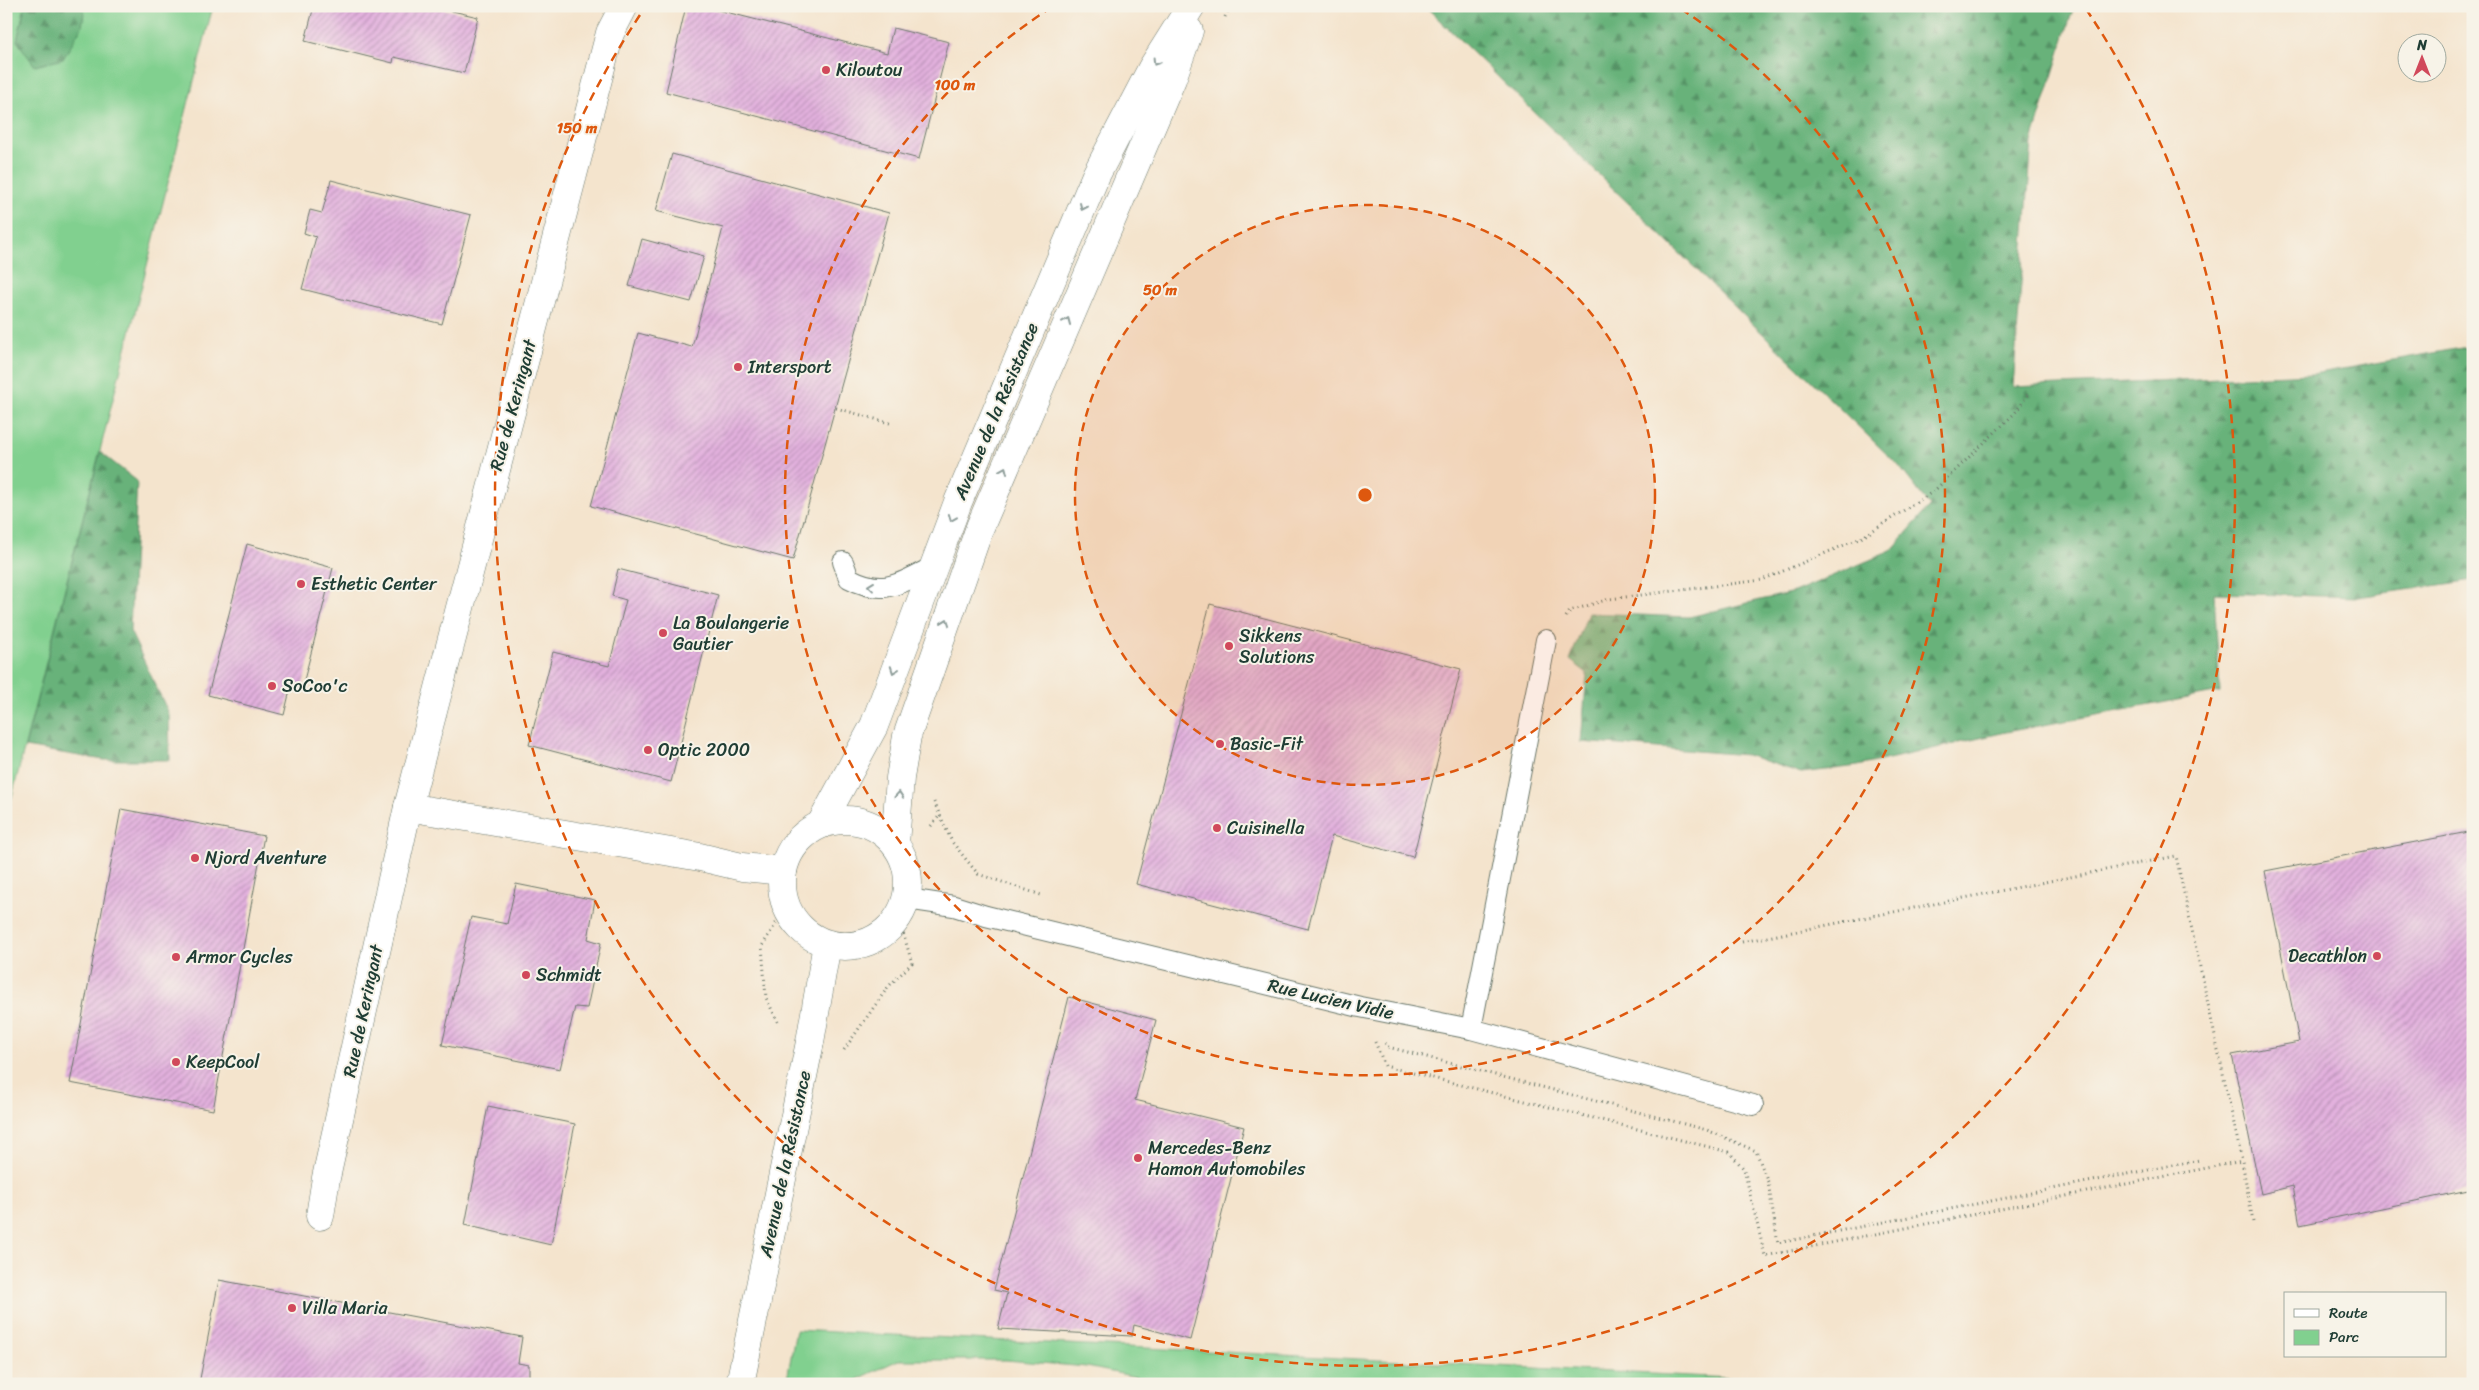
<svg xmlns="http://www.w3.org/2000/svg" width="2479" height="1390" viewBox="0 0 2479 1390" font-family="Sriracha,sans-serif">
<defs>
<pattern id="forest-firs" width="22" height="20" patternUnits="userSpaceOnUse" patternTransform="scale(1.25)"><rect width="22" height="20" fill="#68b27a"/><path d="M5 1l3.5 6h-7zM16 11l3.5 6h-7z" fill="#559265"/></pattern>
<pattern id="building-hatch" width="6" height="6" patternUnits="userSpaceOnUse" patternTransform="scale(1.25)"><rect width="6" height="6" fill="#e3b1de"/><path d="M-1 1l2-2M0 6l6-6M5 7l2-2" fill="none" stroke="#b791b5"/></pattern>
</defs>
<rect width="100%" height="100%" fill="#f7f3e8"/>
<filter id="ink" filterUnits="userSpaceOnUse"><feTurbulence type="fractalNoise" baseFrequency=".02" numOctaves="2"/><feDisplacementMap in="SourceGraphic" scale="10" xChannelSelector="R" yChannelSelector="G"/><feConvolveMatrix kernelMatrix="1 2 1 2 8 2 1 2 1" color-interpolation-filters="sRGB"/></filter>
<filter id="wash" filterUnits="userSpaceOnUse"><feTurbulence type="fractalNoise" baseFrequency=".0096" numOctaves="4" result="noise"/><feDisplacementMap in="SourceGraphic" scale="20" xChannelSelector="R" yChannelSelector="G"/><feGaussianBlur stdDeviation="1.12" result="paint"/><feColorMatrix in="noise" values="0 0 0 0 0 0 0 0 0 0 0 0 0 0 0 0 0 1.4 0 .05"/><feComposite in="paint" operator="in"/></filter>
<g filter="url(#wash)">
<rect width="100%" height="100%" fill="#f4e4cd"/>
<g fill="#81d08f" stroke="#508662">
<polygon points="6,6 25,6 17,41 82,26 85,6 213,6 6,820"/>
<polygon points="796,1330 1768,1380 1834,1384 1301,1384 1151,1380 1087,1367 1006,1360 898,1360 858,1379 853,1384 786,1384"/>
</g>
<g fill="url(#forest-firs)" stroke="#447857">
<polygon points="25,6 85,6 82,26 63,59 35,66 17,41"/>
<polygon points="1425,6 2074,6 2032,141 2013,387 2313,374 2473,346 2473,580 2358,597 2214,593 2220,692 2006,732 1858,766 1801,773 1747,755 1581,742 1587,673 1570,660 1588,613 1689,617 1794,592 1891,551 1930,506 1899,466"/>
<polygon points="100,452 137,481 130,631 169,714 170,760 104,760 25,747"/>
</g>
<g id="blocks">
<g fill="url(#building-hatch)">
<polygon points="314,6 431,6 478,17 464,73 394,57 393,63 305,41"/>
<polygon points="686,6 718,10 887,53 893,28 949,42 919,159 666,92"/>
<polygon points="672,154 889,213 793,560 591,506 638,333 692,347 723,228 656,211"/>
<polygon points="331,180 471,215 442,324 302,289 316,237 304,233 310,210 322,213"/>
<polygon points="642,239 704,256 691,302 629,286"/>
<polygon points="247,544 333,568 302,688 291,686 284,715 208,695"/>
<polygon points="618,569 718,595 671,782 529,745 553,652 609,666 626,600 612,596"/>
<polygon points="1210,604 1461,669 1413,857 1332,836 1308,929 1136,884"/>
<polygon points="121,809 264,836 213,1110 70,1083"/>
<polygon points="2473,831 2473,1189 2300,1225 2293,1186 2261,1194 2232,1055 2299,1042 2265,871"/>
<polygon points="516,884 595,900 588,939 601,943 587,1008 575,1007 560,1069 442,1045 471,917 507,924"/>
<polygon points="1069,997 1156,1020 1135,1100 1244,1127 1190,1340 1134,1325 1132,1336 998,1329 1007,1293 994,1290"/>
<polygon points="488,1106 575,1124 551,1245 465,1225"/>
<polygon points="219,1280 522,1337 518,1363 529,1365 529,1384 199,1384"/>
</g>
</g>
</g>
<g filter="url(#ink)">
<use href="#blocks" fill-opacity="0" stroke="#6a776a" stroke-width="1"/>
<g fill="none" stroke-linecap="round" stroke-linejoin="round">
<defs>
<g id="lane">
<path d="M843 562 849 578C885 597 900 583 933 567"/>
<polyline points="907,899 954,906 986,916 1360,1007 1471,1029 1753,1105"/>
<polyline points="1471,1029 1546,640"/>
</g>
<g id="street">
<polyline points="408,807 610,33 624,6"/>
<polyline points="320,1216 326,1178 408,807 700,857 742,867 783,871"/>
</g>
<g id="primary">
<circle cx="845" cy="883" r="63"/>
<polyline points="821,824 874,726 958,502 1096,175 1152,68 1191,6"/>
<polyline points="895,844 900,778 907,736 980,527 1172,79 1189,31"/>
<polyline points="740,1384 810,1042 827,944"/>
</g>
</defs>
<use href="#lane" stroke="#6a776a" stroke-width="22"/>
<use href="#street" stroke="#6a776a" stroke-width="29"/>
<use href="#primary" stroke="#6a776a" stroke-width="29"/>
<g stroke="#6a776a" stroke-width="3" stroke-dasharray="1 4" stroke-linecap="butt">
<polyline points="1225,17 1230,6"/>
<polyline points="836,408 893,424"/>
<polyline points="1566,617 1570,611 1609,599 1762,580 1861,538 1934,491 2015,413 2029,393"/>
<polyline points="934,802 952,842 978,874 1041,895"/>
<polyline points="931,826 940,815"/>
<polyline points="1742,942 2176,856 2242,1161"/>
<polyline points="778,1022 766,998 762,946 786,907"/>
<polyline points="1375,1042 1385,1066 1729,1152 1744,1169 1765,1256 2242,1161 2253,1222"/>
<polyline points="1385,1043 1388,1047 1707,1130 1756,1151 1768,1182 1778,1243 2199,1160"/>
<polyline points="844,1050 888,987 912,963 902,929"/>
</g>
<use href="#lane" stroke="#fff" stroke-width="20"/>
<use href="#street" stroke="#fff" stroke-width="28"/>
<use href="#primary" stroke="#fff" stroke-width="28"/>
</g>
<defs><path id="oneway-chevron" d="M-2-3.5L2.5 0L-2 3.5" fill="none" stroke-width="1.6" stroke-linecap="round" stroke-linejoin="round" transform="scale(1.25)"/></defs>
<g stroke="#8f9e9a">
<use href="#oneway-chevron" transform="translate(1156 62) rotate(122)"/>
<use href="#oneway-chevron" transform="translate(1083 207) rotate(114)"/>
<use href="#oneway-chevron" transform="translate(1067 321) rotate(-67)"/>
<use href="#oneway-chevron" transform="translate(1004 470) rotate(-67)"/>
<use href="#oneway-chevron" transform="translate(952 518) rotate(112)"/>
<use href="#oneway-chevron" transform="translate(871 586) rotate(-173)"/>
<use href="#oneway-chevron" transform="translate(946 622) rotate(-71)"/>
<use href="#oneway-chevron" transform="translate(894 670) rotate(110)"/>
<use href="#oneway-chevron" transform="translate(899 795) rotate(-86)"/>
</g>
</g>
<circle cx="1365" cy="495" r="290" fill="#de580e" fill-opacity=".12"/>
<g fill="none" stroke="#de580e" stroke-width="2.5" stroke-dasharray="9 6">
<circle cx="1365" cy="495" r="290"/>
<path d="M1681 9A580 580 0 1 1 1049 9"/>
<path d="M2086 9A870 870 0 1 1 644 9"/>
</g>
<g fill="#d1495b" stroke="#f7f3e8" stroke-width="2">
<circle cx="826" cy="70" r="5"/>
<circle cx="738" cy="367" r="5"/>
<circle cx="301" cy="584" r="5"/>
<circle cx="663" cy="633" r="5"/>
<circle cx="1229" cy="646" r="5"/>
<circle cx="272" cy="686" r="5"/>
<circle cx="1220" cy="744" r="5"/>
<circle cx="648" cy="750" r="5"/>
<circle cx="1217" cy="828" r="5"/>
<circle cx="195" cy="858" r="5"/>
<circle cx="2377" cy="956" r="5"/>
<circle cx="176" cy="957" r="5"/>
<circle cx="526" cy="975" r="5"/>
<circle cx="176" cy="1062" r="5"/>
<circle cx="1138" cy="1158" r="5"/>
<circle cx="292" cy="1308" r="5"/>
</g>
<g text-anchor="middle" stroke-width="4" stroke-linejoin="round" paint-order="stroke">
<g font-size="18" fill="#1f3d34" stroke="#f7f3e8" text-anchor="start">
<text x="836" y="76">Kiloutou</text>
<text x="748" y="373">Intersport</text>
<text x="311" y="590">Esthetic Center</text>
<text x="673" y="629">La Boulangerie<tspan x="673" dy="21">Gautier</tspan></text>
<text x="1239" y="642">Sikkens<tspan x="1239" dy="21">Solutions</tspan></text>
<text x="282" y="692">SoCoo'c</text>
<text x="1230" y="750">Basic-Fit</text>
<text x="658" y="756">Optic 2000</text>
<text x="1227" y="834">Cuisinella</text>
<text x="205" y="864">Njord Aventure</text>
<text x="2367" y="962" text-anchor="end">Decathlon</text>
<text x="186" y="963">Armor Cycles</text>
<text x="536" y="981">Schmidt</text>
<text x="186" y="1068">KeepCool</text>
<text x="1148" y="1154">Mercedes-Benz<tspan x="1148" dy="21">Hamon Automobiles</tspan></text>
<text x="302" y="1314">Villa Maria</text>
</g>
<g font-size="18" fill="#1f3d34" stroke="#f7f3e8">
<text transform="translate(513 405) rotate(-75)" y="6">Rue de Keringant</text>
<text transform="translate(996 411) rotate(-67)" y="6">Avenue de la Résistance</text>
<text transform="translate(1331 999) rotate(13)" y="6">Rue Lucien Vidie</text>
<text transform="translate(363 1011) rotate(-78)" y="6">Rue de Keringant</text>
<text transform="translate(785 1164) rotate(-78)" y="6">Avenue de la Résistance</text>
</g>
</g>
<circle cx="1365" cy="495" r="8" fill="#de580e" stroke="#f7f3e8" stroke-width="2.5"/>
<g font-size="15" text-anchor="middle" font-weight="bold" fill="#de580e" stroke="#f7f3e8" stroke-width="4" stroke-linejoin="round" paint-order="stroke">
<text x="955" y="90">100 m</text>
<text x="577" y="133">150 m</text>
<text x="1160" y="295">50 m</text>
</g>
<rect width="2479" height="1390" fill="none" stroke="#f7f3e8" stroke-width="25"/>
<rect x="2284" y="1292" width="162" height="65" fill="#f7f3e8" stroke="#a1aaa0"/>
<rect x="2294" y="1309" width="25" height="8" fill="#ffffff" stroke="#a1aaa0"/>
<text x="2329" y="1318" font-size="15" fill="#1f3d34">Route</text>
<rect x="2294" y="1330" width="25" height="15" fill="#81d08f" stroke="#a1aaa0"/>
<text x="2329" y="1342" font-size="15" fill="#1f3d34">Parc</text>
<g transform="translate(2422 58)"><circle r="24" fill="#f7f3e8" stroke="#a1aaa0"/>
<path d="M0-4L9 19L0 12L-9 19Z" fill="#d1495b"/>
<text y="-8" font-size="14" font-weight="bold" text-anchor="middle" fill="#1f3d34">N</text>
</g>
</svg>
